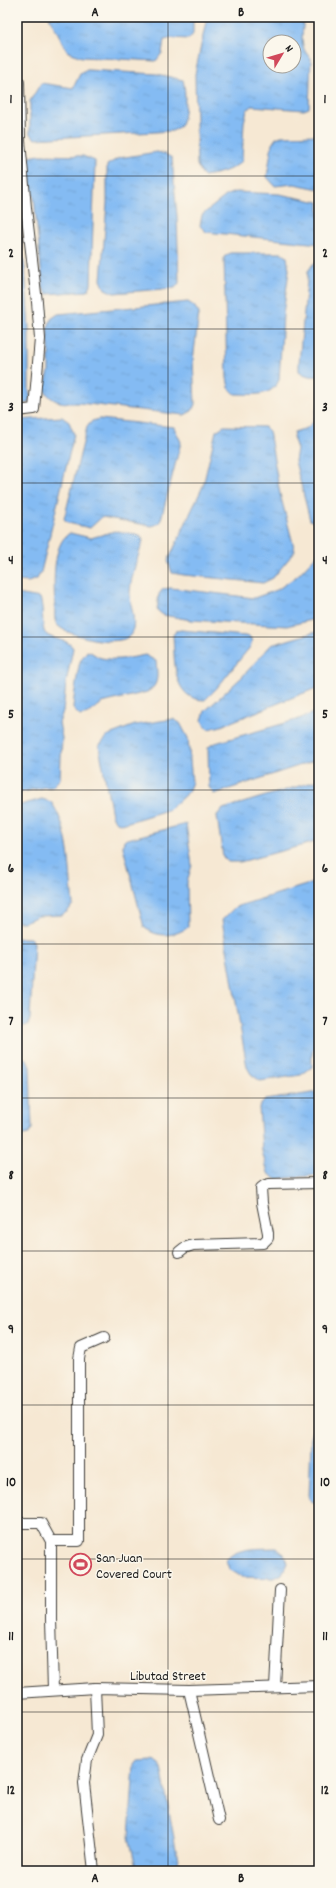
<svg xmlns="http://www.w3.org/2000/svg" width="336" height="1888" viewBox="0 0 336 1888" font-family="Dekko,sans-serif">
<defs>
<pattern id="water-ripples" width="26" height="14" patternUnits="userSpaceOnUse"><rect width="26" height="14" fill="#84bbf3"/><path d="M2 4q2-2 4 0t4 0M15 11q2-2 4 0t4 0" fill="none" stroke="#71a0d0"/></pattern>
</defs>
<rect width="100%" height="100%" fill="#fbf7ec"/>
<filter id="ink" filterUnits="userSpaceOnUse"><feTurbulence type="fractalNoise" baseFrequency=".025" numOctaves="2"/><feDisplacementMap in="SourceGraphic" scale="8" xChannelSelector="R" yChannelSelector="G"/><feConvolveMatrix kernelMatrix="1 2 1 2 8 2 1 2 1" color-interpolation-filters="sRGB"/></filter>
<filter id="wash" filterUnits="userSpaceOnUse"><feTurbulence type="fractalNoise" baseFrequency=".012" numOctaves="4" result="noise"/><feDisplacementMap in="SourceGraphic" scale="16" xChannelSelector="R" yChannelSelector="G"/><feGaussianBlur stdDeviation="0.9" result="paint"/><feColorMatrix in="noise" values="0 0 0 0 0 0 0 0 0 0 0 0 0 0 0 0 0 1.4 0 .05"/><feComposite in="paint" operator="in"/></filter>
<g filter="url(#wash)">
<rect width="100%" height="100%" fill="#f6e8d3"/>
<g fill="url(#water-ripples)" stroke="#506c88" fill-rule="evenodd">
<polygon points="49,17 193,17 193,34 189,39 172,38 164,40 162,53 156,61 82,57 68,52"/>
<path d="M207 17H304C303 32 298 48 311 58L309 108 304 110 252 106 247 110 244 122 242 161C231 171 218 174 203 176L197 165 195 74ZM270 42H294V66H270Z"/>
<path d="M87 70 157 74 183 80C186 90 186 117 180 126 178 129 174 130 172 131L35 139 30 134V101L41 83 73 88 80 74Z"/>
<polygon points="319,135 319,189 294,184 275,186 267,177 272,144 276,138 281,136"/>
<polygon points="157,152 165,154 172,158 177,217 179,283 175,288 114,293 105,289 101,280 107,203 107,165 119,158"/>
<polygon points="40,155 83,156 95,161 91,284 88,291 47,294 43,288 34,198 24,162 29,157"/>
<polygon points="235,192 279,194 319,202 319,244 206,232 200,226 202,215 227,195"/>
<polygon points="17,213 25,270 29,328 29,391 31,398 28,403 17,405"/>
<path d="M230 253H282L287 257 289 270 283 315 279 380C271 398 253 394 235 394L229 388 227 378 224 257Z"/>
<path d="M319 261V376C311 377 305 376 299 371V363L308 271 313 264Z"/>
<path d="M188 302 194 306 199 313 193 360 195 404 192 411 184 415 79 403C63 403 54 404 44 390L49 371V347L47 330 51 319 58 314Z"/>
<polygon points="319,402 319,520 315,523 310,520 295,461 297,449 293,437 294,432 307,428 313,422"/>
<polygon points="62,417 69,422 74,434 41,572 37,579 28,582 17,581 17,420"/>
<polygon points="100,419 174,427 181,442 160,523 152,526 102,517 90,528 68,523 64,519 87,427 92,421"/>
<polygon points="224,426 265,427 269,431 280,494 295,551 273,578 263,583 184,575 172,573 168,561 203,486 216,431"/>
<path d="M115 531 135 534 142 537 143 541C138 557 131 575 130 592 129 605 138 621 131 634 123 649 62 636 56 623 54 619 55 612 55 607 54 588 51 543 70 533L91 538Z"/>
<polygon points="319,553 319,618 287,626 191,620 163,615 157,610 159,594 163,589 171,588 254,598 277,590 297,576"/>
<path d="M17 594 40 598C44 607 41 631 46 634 54 641 67 638 73 648L66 683 63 711 59 723 62 738 60 779 52 787H46L17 793Z"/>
<path d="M181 630 245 636 250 637 252 641 250 647 216 689 205 700C171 700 175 659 173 635L176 631Z"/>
<polygon points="319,631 319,687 221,726 209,729 205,727 202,720 205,711 242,677 271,645"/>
<path d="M87 651C93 652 96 657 101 658 116 661 131 658 145 655L156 661C157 674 160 685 147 692L102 703 88 714 80 716 73 709C73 703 78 667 80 662 81 658 85 655 87 651Z"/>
<polygon points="319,711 319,759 214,794 209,787 208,748 212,744 296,720"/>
<polygon points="173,719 180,723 188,738 192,782 188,792 170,809 122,824 115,821 112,815 99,746 109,735 135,725"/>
<polygon points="319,780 319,841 240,862 228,862 223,857 217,816 223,809"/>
<path d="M42 799 51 802C71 830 69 870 73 904L68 911 62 915 38 916 24 922H17V806Z"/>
<path d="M186 824 192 865 187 882 188 927C175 937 156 938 144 927L123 847 124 840Z"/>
<path d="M319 881V1042C310 1047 312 1058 312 1067L301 1075 260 1081 251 1074 247 1067 222 920 235 907Z"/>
<polygon points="17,938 30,938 34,942 30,1019 28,1025 17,1028"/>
<polygon points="21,1057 27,1059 30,1066 32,1129 29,1134 17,1136 17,1058"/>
<polygon points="319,1092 319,1175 276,1179 268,1173 262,1151 259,1107 265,1100"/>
<polygon points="319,1426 319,1502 313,1502 309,1499 311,1439 313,1430"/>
<path d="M277 1548 284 1554 287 1563 282 1574 274 1578 242 1577 229 1569 226 1560C239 1546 259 1549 277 1548Z"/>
<polygon points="152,1760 158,1762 161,1767 180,1871 137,1871 129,1837 134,1765 137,1761"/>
</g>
</g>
<g filter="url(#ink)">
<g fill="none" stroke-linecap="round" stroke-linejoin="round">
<defs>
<g id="street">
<polyline points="17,411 34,409 40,339 37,302 26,208 20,141 19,82"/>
<polyline points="179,1252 184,1248 193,1245 263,1243 268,1238 268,1233 262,1203 261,1188 265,1185 269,1184 319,1183"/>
<polyline points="17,1523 41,1523 51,1541 79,1541 79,1359 81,1348 104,1338"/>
<polyline points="51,1541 51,1619 53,1690"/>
<polyline points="275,1687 280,1590"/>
<polyline points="189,1690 219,1820"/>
<polyline points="17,1693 95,1688 189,1690 319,1686"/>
<polyline points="94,1871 84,1783 87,1760 97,1735 95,1688"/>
</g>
</defs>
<use href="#street" stroke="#3d3b37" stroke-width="12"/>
<use href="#street" stroke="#fff" stroke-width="10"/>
</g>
</g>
<path fill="none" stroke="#1c1c1c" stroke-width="1" stroke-opacity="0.55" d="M168 17V1871M17 176H319M17 329H319M17 483H319M17 637H319M17 790H319M17 944H319M17 1098H319M17 1251H319M17 1405H319M17 1559H319M17 1712H319"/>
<defs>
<symbol id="stadium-ring" viewBox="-11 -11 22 22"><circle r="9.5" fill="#fbf7ec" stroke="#d1495b" stroke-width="1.5"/><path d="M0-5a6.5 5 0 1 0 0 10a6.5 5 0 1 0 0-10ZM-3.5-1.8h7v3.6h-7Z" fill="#d1495b"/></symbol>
</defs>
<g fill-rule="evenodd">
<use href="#stadium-ring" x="68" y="1552" width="25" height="25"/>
</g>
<g text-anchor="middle" stroke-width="3" stroke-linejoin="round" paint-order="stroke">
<g font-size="14" fill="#1c1c1c" stroke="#fbf7ec" text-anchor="start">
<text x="96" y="1562">San Juan<tspan x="96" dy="16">Covered Court</tspan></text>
</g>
<g font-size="14" fill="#1c1c1c" stroke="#fbf7ec">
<text x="168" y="1680">Libutad Street</text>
</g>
</g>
<rect width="336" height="1888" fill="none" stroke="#fbf7ec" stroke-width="44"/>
<g transform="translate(282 54) rotate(52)"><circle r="19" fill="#fbf7ec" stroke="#a29f99"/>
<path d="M0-3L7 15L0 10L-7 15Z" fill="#d1495b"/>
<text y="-6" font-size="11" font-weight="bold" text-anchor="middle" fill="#1c1c1c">N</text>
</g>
<rect x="22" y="22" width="292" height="1844" fill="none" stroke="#1c1c1c" stroke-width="1.5"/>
<g font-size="13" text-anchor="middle" font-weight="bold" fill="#1c1c1c">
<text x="95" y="16">A</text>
<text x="241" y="16">B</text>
<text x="11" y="103">1</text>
<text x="325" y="103">1</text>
<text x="11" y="257">2</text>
<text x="325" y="257">2</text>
<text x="11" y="411">3</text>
<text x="325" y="411">3</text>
<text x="11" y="564">4</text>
<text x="325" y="564">4</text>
<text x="11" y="718">5</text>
<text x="325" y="718">5</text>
<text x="11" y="872">6</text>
<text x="325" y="872">6</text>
<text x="11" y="1025">7</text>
<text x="325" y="1025">7</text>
<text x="11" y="1179">8</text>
<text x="325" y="1179">8</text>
<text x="11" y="1333">9</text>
<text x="325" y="1333">9</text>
<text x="11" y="1486">10</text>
<text x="325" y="1486">10</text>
<text x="11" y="1640">11</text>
<text x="325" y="1640">11</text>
<text x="11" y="1794">12</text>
<text x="325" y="1794">12</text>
<text x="95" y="1882">A</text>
<text x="241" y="1882">B</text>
</g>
</svg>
